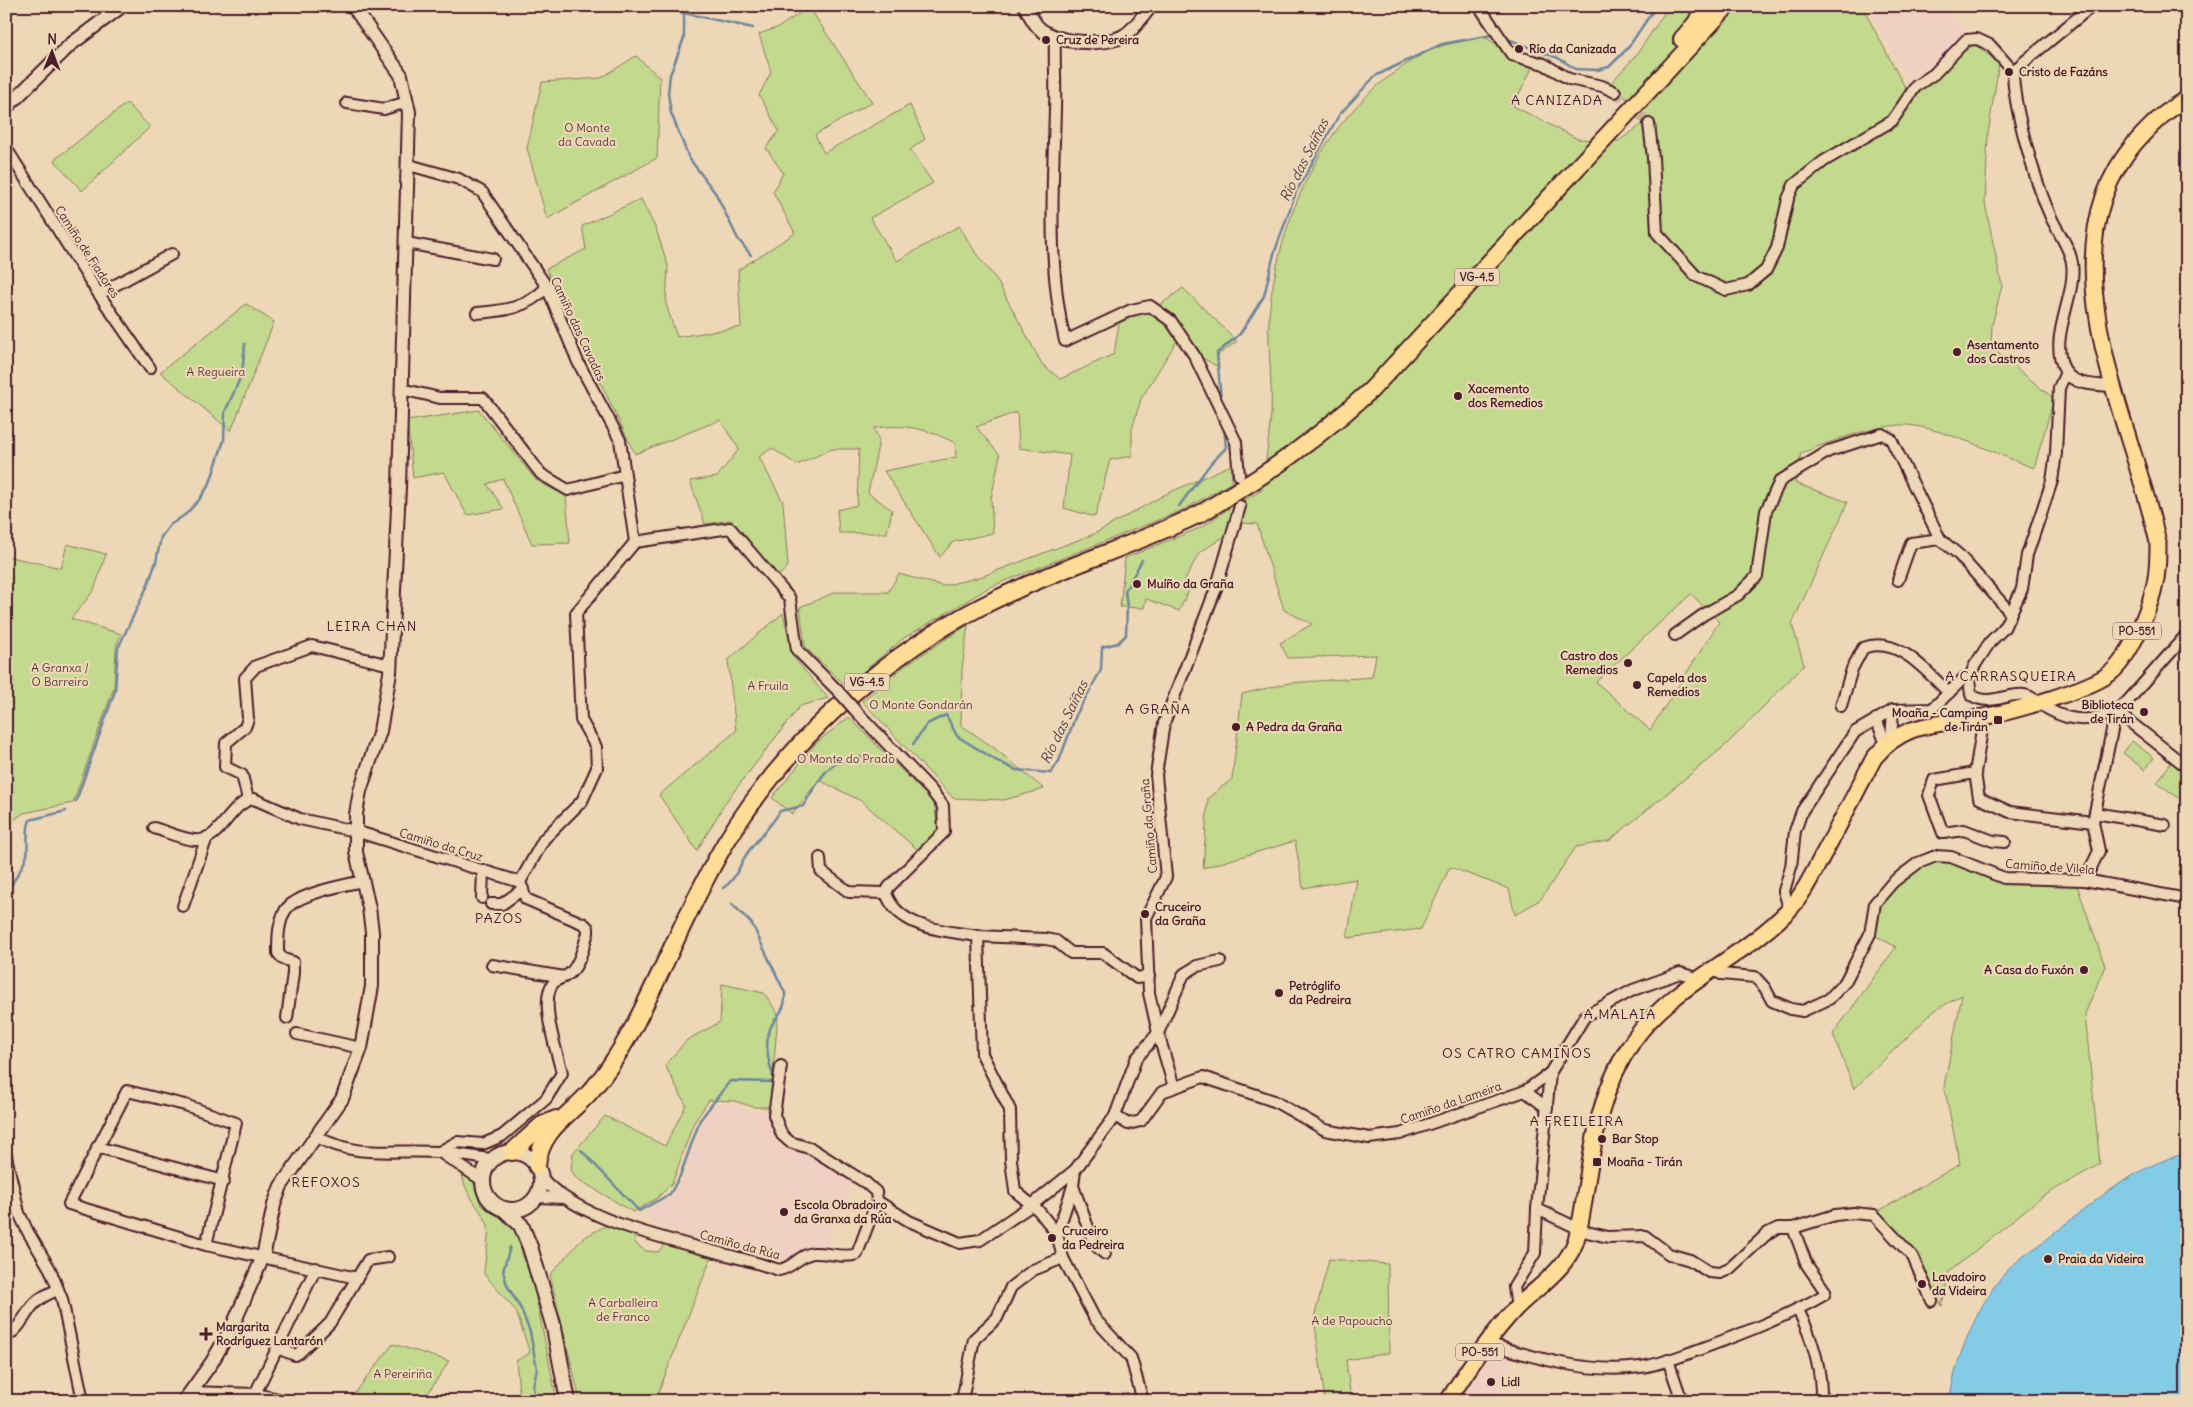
<svg xmlns="http://www.w3.org/2000/svg" width="2193" height="1407" viewBox="0 0 2193 1407" font-family="Delius,sans-serif">
<rect width="100%" height="100%" fill="#eed7b7"/>
<filter id="ink" filterUnits="userSpaceOnUse"><feTurbulence type="fractalNoise" baseFrequency=".02" numOctaves="2"/><feDisplacementMap in="SourceGraphic" scale="10" xChannelSelector="R" yChannelSelector="G"/><feConvolveMatrix kernelMatrix="1 2 1 2 8 2 1 2 1" color-interpolation-filters="sRGB"/></filter>
<g filter="url(#ink)">
<g fill="#f0d0c3">
<polygon points="1868,6 1947,6 1949,15 1966,32 1965,36 1911,86"/>
<polygon points="716,1103 737,1105 752,1112 771,1111 775,1129 853,1179 825,1251 782,1267 653,1224 645,1211 672,1195 685,1172 702,1122"/>
<polygon points="1489,1351 1511,1355 1500,1401 1458,1401"/>
</g>
<g fill="#c3d98e" stroke="#867c5c" fill-rule="evenodd">
<path d="M1669 6H1862L1909 95 1974 44 1999 63 1988 134 1985 203 2002 286 1992 325 1991 347 2054 399 2034 468C2001 456 1933 423 1900 425 1865 428 1833 441 1801 453L1795 483 1848 502 1792 624 1804 665 1726 745 1609 841 1576 847 1541 899 1515 915 1509 889 1450 867 1421 929 1347 938 1357 879 1303 888 1295 841 1203 868 1208 798 1232 779 1242 694 1289 683 1372 677 1376 655 1288 658 1280 643 1312 624 1284 610 1257 524 1242 523 1244 500 1262 490C1265 465 1269 440 1271 414 1273 376 1265 336 1271 297 1287 194 1335 100 1429 51 1445 43 1467 41 1484 37L1534 64 1513 106 1578 139 1619 141 1648 120 1611 83 1637 54ZM1691 594 1719 622 1650 730 1596 682Z"/>
<path d="M809 7 872 102 815 135 824 153 910 105 925 139 910 150 933 183 870 218 897 261 959 226 977 255 996 279 1042 364 1060 379 1114 354 1119 323 1160 305 1183 288 1237 341 1218 355V367L1176 342 1141 399 1132 429V456L1110 460 1095 517 1064 508 1070 455 1019 448 1017 412 976 427 1000 455 991 499 993 533 953 542 940 557 884 471 956 457 955 443C926 428 906 424 874 428L879 441 868 493 892 510 887 533H839L837 510 857 505 859 449H832L797 465 772 448 759 457 783 502 788 566 778 577 731 520 705 524 690 481 717 477 739 449 720 420 635 454 546 269 586 249 582 226 641 199 656 229 668 266 666 304 677 337 741 327 738 270 795 233 773 192 783 173 766 148 779 131 759 95 771 72 759 34 779 27Z"/>
<polygon points="636,56 660,78 657,158 547,219 527,148 542,82 601,78"/>
<polygon points="127,103 150,127 82,191 54,160"/>
<polygon points="246,304 274,322 231,431 160,372"/>
<polygon points="479,410 536,480 566,496 570,543 532,544 503,479 487,484 504,509 467,515 444,472 413,478 407,421"/>
<polygon points="1231,465 1232,482 1183,510 990,587 904,638 846,686 805,647 800,607 836,592 888,592 899,574 943,586 980,577 1094,534 1164,495"/>
<polygon points="1237,503 1228,534 1199,553 1185,580 1192,584 1179,611 1146,599 1144,608 1120,607 1125,558 1202,527"/>
<polygon points="67,544 106,554 94,590 71,619 121,634 116,647 114,687 73,803 24,813 6,825 6,556 61,568"/>
<polygon points="783,613 794,658 828,698 800,706 725,803 697,851 659,795 736,731 728,660"/>
<polygon points="968,625 962,670 961,725 993,747 1044,789 1004,800 953,798 862,701 907,664"/>
<polygon points="849,717 934,803 938,829 918,850 861,801 819,780 792,814 772,798 816,743"/>
<polygon points="2132,741 2154,758 2145,770 2123,753"/>
<polygon points="2172,761 2187,773 2185,802 2157,783"/>
<polygon points="1934,858 1949,860 2019,883 2075,886 2078,888 2105,966 2085,1014 2100,1164 2040,1198 1949,1272 1942,1306 1875,1213 1960,1164 1944,1086 1962,995 1934,1011 1854,1089 1833,1034 1896,947 1872,934 1878,903 1895,883"/>
<polygon points="722,984 764,993 778,1014 770,1107 754,1107 734,1101 709,1100 693,1124 672,1184 656,1199 633,1212 576,1178 571,1170 573,1153 605,1116 665,1146 686,1105 665,1065 687,1040 720,1022"/>
<path d="M462 1174 473 1180 481 1205 504 1218 518 1232 522 1254 532 1278 557 1401H520L516 1361 530 1353 516 1311 484 1274C484 1263 491 1231 487 1223 479 1206 464 1193 462 1174Z"/>
<polygon points="607,1225 633,1230 636,1244 646,1251 658,1252 668,1240 713,1253 655,1401 580,1400 550,1275 583,1238"/>
<polygon points="1329,1259 1388,1264 1389,1353 1346,1360 1351,1401 1325,1401 1314,1318"/>
<polygon points="393,1344 449,1361 423,1401 365,1401 355,1393"/>
</g>
<path fill="#84cbe5" stroke="#6d869b" d="M2187 1153V1401H1950C1952 1364 1981 1297 2007 1271 2020 1257 2038 1247 2052 1235 2094 1202 2134 1166 2187 1153Z"/>
<g fill="none" stroke-linecap="round" stroke-linejoin="round">
<g stroke="#6d869b" stroke-width="2.5">
<polyline points="657,6 684,13 684,38 670,75 668,93 671,113 689,158 716,194 738,239 751,255"/>
<polyline points="684,13 753,28"/>
<polyline points="1505,38 1558,58 1576,69 1597,70 1609,67 1628,48 1656,6"/>
<polyline points="1221,401 1217,353 1240,334 1264,296 1274,254 1296,192 1339,115 1375,76 1442,44 1492,35"/>
<polyline points="1179,506 1211,463 1226,448 1224,427"/>
<polyline points="913,744 927,724 946,715 957,736 997,761 1016,770 1051,773 1059,761 1076,715 1101,670 1102,647 1118,643 1126,635 1127,607 1125,591 1142,560"/>
<polyline points="76,801 115,691 118,648 147,587 156,562 161,537 170,525 186,514 199,500 210,483 224,440 225,412 242,374 245,344"/>
<path d="M723 888C737 879 739 865 748 852 758 838 771 827 780 811L803 806C822 777 827 757 865 757"/>
<path d="M6 893C14 881 23 868 27 855 29 843 25 831 30 820L66 811"/>
<path d="M581 1150 639 1211 670 1194 680 1176 700 1120 730 1081 775 1082C770 1067 764 1048 769 1032 774 1014 786 1015 785 993L752 924 732 904"/>
<polyline points="510,1247 503,1271 507,1285 521,1309 530,1332 537,1369 533,1386 535,1401"/>
</g>
<polyline stroke="#cdb29b" stroke-width="10" stroke-dasharray="10 5" stroke-linecap="butt" points="1615,92 1649,124"/>
<defs>
<g id="minor">
<polyline points="1479,6 1512,55 1544,64 1569,79 1602,86 1615,92"/>
<path d="M1055 37C1054 61 1056 85 1055 109 1053 186 1047 266 1065 341L1131 310 1150 306 1171 321 1194 355 1236 442 1239 475"/>
<polyline points="2013,71 2092,6"/>
<polyline points="347,103 384,109 407,102"/>
<path d="M1649 124 1653 158 1657 233 1696 276 1726 290 1748 285 1766 270 1777 248 1788 199 1794 185 1824 161 1892 121 1916 86 1934 74 1966 40 1977 39 1990 45 2013 71C2013 107 2035 181 2050 215 2056 230 2070 247 2072 263 2077 297 2047 338 2065 371 2073 386 2100 385 2114 386"/>
<polyline points="6,148 96,290 150,368"/>
<polyline points="409,165 459,179 482,192 547,287 578,362 620,440 625,475"/>
<polyline points="406,243 493,259"/>
<polyline points="99,294 172,254"/>
<path d="M477 313C505 311 527 308 547 287"/>
<path d="M2066 372 2059 388 2056 453 2052 481 2027 555 2022 589 2004 628 1990 642 1975 665 1969 679 1971 695C1991 707 2005 693 2024 695 2034 696 2042 706 2050 710 2076 725 2104 721 2126 703L2187 634"/>
<polyline points="401,389 440,398 483,398 541,474 568,490 625,475 635,542 730,528 790,599 797,650 839,692"/>
<polyline points="1898,580 1911,543 1940,539"/>
<polyline points="1675,635 1703,615 1738,595 1757,576 1766,511 1780,481 1829,451 1882,434 1891,439 1940,539 1959,555 2008,610 2010,616"/>
<path d="M1841 706 1852 669 1863 648C1898 635 1926 671 1949 693"/>
<path d="M855 710 931 790 943 806 944 832 889 887 886 893C898 929 946 931 978 936L982 1054 1010 1110 1011 1160 1015 1191 1038 1210 1057 1234"/>
<polyline points="1984,717 1975,773 1979,798 2010,812 2093,822 2099,851 2085,880"/>
<polyline points="1876,719 1886,744"/>
<polyline points="1891,740 1893,710"/>
<polyline points="1975,773 1934,780 1929,795 1943,833 1964,830 1993,841 2005,842"/>
<polyline points="248,799 242,775 225,767 226,743 245,727 248,719 245,678 256,666 312,646 390,665"/>
<polyline points="2095,813 2165,825"/>
<polyline points="2093,822 2116,711 2187,767"/>
<path d="M154 828C167 832 182 839 195 840 221 843 230 801 254 799L300 819 355 831 520 882"/>
<polyline points="820,858 821,871 849,892 886,893"/>
<polyline points="482,898 483,870"/>
<polyline points="491,904 502,904 523,889"/>
<polyline points="183,906 207,837"/>
<polyline points="1789,909 1784,891 1791,867 1795,831 1802,811 1855,732 1893,710 1932,709 1964,678 1969,679"/>
<polyline points="978,936 1046,939 1056,941 1071,953 1103,953 1137,978 1149,976"/>
<polyline points="492,965 564,977"/>
<polyline points="1711,969 1721,974 1755,977 1765,988 1772,1001 1791,1009 1803,1011 1829,999 1845,982 1870,934 1875,903 1893,882 1918,863 1936,856 1951,857 2004,878 2085,880 2187,899"/>
<path d="M287 1018 293 973V962L283 959 278 953C278 938 278 924 285 911 294 894 345 885 363 881"/>
<polyline points="1158,1033 1149,993 1146,918 1166,877 1156,775 1164,723 1217,586 1240,506"/>
<polyline points="1158,1033 1184,974 1197,966 1220,961"/>
<polyline points="297,1034 361,1048"/>
<polyline points="781,1066 774,1115 782,1135 790,1142 812,1149 866,1183 876,1192 877,1201"/>
<polyline points="1525,1091 1547,1108"/>
<polyline points="1115,1116 1128,1124 1141,1121 1162,1092 1203,1077 1274,1101 1325,1130 1369,1138 1400,1134 1525,1091 1550,1073"/>
<path d="M317 1137C358 1159 394 1149 438 1152 456 1153 474 1158 492 1159"/>
<polyline points="97,1147 224,1181"/>
<path d="M439 1152 457 1142 483 1144 502 1136 546 1099 562 1073C557 1051 538 1000 554 982 559 978 567 977 571 972 580 964 584 944 588 933V928L584 924 526 899 520 882 544 839 582 801 597 768 596 747 581 720 576 613 635 542"/>
<polyline points="444,1155 482,1180"/>
<polyline points="6,1156 19,1213 28,1232 50,1269 62,1299 83,1401"/>
<polyline points="1075,1170 1073,1186 1057,1234 1063,1258 1095,1319 1131,1358 1143,1401"/>
<path d="M541 1177C585 1230 714 1247 779 1270 793 1268 800 1254 814 1253 827 1252 844 1259 857 1254L877 1201"/>
<polyline points="1073,1186 1094,1244 1105,1254"/>
<polyline points="537,1197 563,1198"/>
<polyline points="877,1201 909,1221 960,1243 980,1240 1032,1205 1075,1170 1115,1116 1136,1059 1158,1033 1174,1087"/>
<polyline points="1537,1209 1571,1225"/>
<polyline points="1587,1232 1608,1237 1645,1236 1669,1254 1690,1260 1709,1272 1720,1273 1729,1269 1768,1233 1778,1228 1793,1228 1835,1215 1853,1213 1874,1215 1913,1257 1932,1301"/>
<polyline points="206,1245 236,1123 185,1105 127,1091 69,1204 206,1245 357,1278 330,1323 299,1353 295,1355 277,1348"/>
<polyline points="357,1278 368,1260 388,1257"/>
<polyline points="1517,1308 1514,1287 1535,1253 1537,1209 1550,1073 1585,1016 1633,990 1680,973 1697,978"/>
<path d="M1798 1310C1813 1339 1822 1368 1821 1401"/>
<path d="M6 1337C20 1329 24 1315 34 1304 41 1297 49 1293 58 1290"/>
<path d="M1487 1343C1535 1358 1589 1374 1640 1367 1660 1365 1680 1356 1698 1350 1741 1334 1784 1318 1824 1295L1825 1291 1807 1265 1793 1228"/>
<polyline points="1668,1360 1682,1401"/>
<polyline points="190,1392 255,1394 289,1401"/>
<polyline points="255,1394 316,1268"/>
<polyline points="962,1401 974,1339 997,1318 1011,1287 1033,1270 1063,1258"/>
</g>
<g id="tertiary">
<path d="M1025 6C1029 13 1032 20 1037 26 1053 44 1106 47 1125 35 1135 29 1143 15 1151 6"/>
<polyline points="6,108 70,45 122,6"/>
<polyline points="184,1401 212,1362 233,1325 263,1257 274,1205 281,1186 342,1099 361,1048 372,986 372,932 369,908 356,852 356,814 360,791 380,731 390,673 399,488 409,112 401,75 353,6"/>
</g>
<g id="secondary">
<circle cx="512" cy="1181" r="29"/>
<polyline points="504,1209 521,1225 530,1247 554,1328 568,1401"/>
</g>
<path id="primary" d="M1448 1401C1468 1368 1490 1336 1516 1308 1536 1288 1565 1270 1575 1243 1581 1226 1583 1206 1586 1188 1594 1136 1602 1086 1633 1041 1673 984 1740 960 1788 911 1804 894 1813 873 1824 853 1841 822 1857 790 1874 758 1906 719 1939 726 1983 717 2011 712 2088 690 2109 674 2129 660 2148 612 2154 588 2158 573 2158 558 2158 543 2133 422 2040 253 2135 143 2149 127 2167 109 2187 99"/>
<g id="trunk">
<polyline points="1682,39 1696,23 1705,6"/>
<polyline points="512,1152 542,1125 556,1119"/>
<path d="M537 1166C540 1130 569 1116 590 1092 607 1073 621 1050 633 1028 665 967 691 901 726 842 784 747 871 666 969 613 1041 574 1120 551 1193 517 1207 511 1220 501 1234 493 1284 463 1328 429 1371 390L1727 6"/>
</g>
</defs>
<use href="#minor" stroke="#4a1f2b" stroke-width="14"/>
<use href="#tertiary" stroke="#4a1f2b" stroke-width="16"/>
<use href="#secondary" stroke="#4a1f2b" stroke-width="18"/>
<use href="#primary" stroke="#4a1f2b" stroke-width="19"/>
<use href="#trunk" stroke="#4a1f2b" stroke-width="20"/>
<use href="#minor" stroke="#eed7b7" stroke-width="10"/>
<use href="#tertiary" stroke="#eed7b7" stroke-width="12"/>
<use href="#secondary" stroke="#eed7b7" stroke-width="14"/>
<use href="#primary" stroke="#ffdd96" stroke-width="15"/>
<use href="#trunk" stroke="#ffdd96" stroke-width="16"/>
<defs>
<polyline id="minor-bridge" points="839,692 855,710"/>
</defs>
<use href="#minor-bridge" stroke="#4a1f2b" stroke-width="14" stroke-linecap="butt"/>
<use href="#minor-bridge" stroke="#eed7b7" stroke-width="10"/>
</g>
</g>
<g fill="#4a1f2b" stroke="#eed7b7" stroke-width="2">
<circle cx="1046" cy="40" r="5"/>
<circle cx="1519" cy="49" r="5"/>
<circle cx="2009" cy="72" r="5"/>
<circle cx="1957" cy="352" r="5"/>
<circle cx="1458" cy="396" r="5"/>
<circle cx="1137" cy="584" r="5"/>
<circle cx="1628" cy="663" r="5"/>
<circle cx="1637" cy="685" r="5"/>
<circle cx="2144" cy="712" r="5"/>
<rect x="1993" y="715" width="10" height="10" rx="2.5"/>
<circle cx="1236" cy="727" r="5"/>
<circle cx="1145" cy="914" r="5"/>
<circle cx="2084" cy="970" r="5"/>
<circle cx="1279" cy="993" r="5"/>
<circle cx="1602" cy="1139" r="5"/>
<rect x="1592" y="1157" width="10" height="10" rx="2.5"/>
<circle cx="784" cy="1212" r="5"/>
<circle cx="1052" cy="1238" r="5"/>
<circle cx="2048" cy="1259" r="5"/>
<circle cx="1922" cy="1284" r="5"/>
<path d="M203.5 1326.5h5v5h5v5h-5v5h-5v-5h-5v-5h5z"/>
<circle cx="1491" cy="1382" r="5"/>
</g>
<g text-anchor="middle" stroke-width="4.5" stroke-linejoin="round" paint-order="stroke">
<g fill="#eed7b7" stroke="#7b5655" stroke-width="1">
<rect x="1454.5" y="268.5" width="45" height="17" rx="4"/>
<rect x="2113" y="622.5" width="48" height="17" rx="4"/>
<rect x="844.5" y="673.5" width="45" height="17" rx="4"/>
<rect x="1456" y="1343.5" width="48" height="17" rx="4"/>
</g>
<g font-size="11" font-weight="bold" fill="#4a1f2b">
<text x="1477" y="281">VG-4.5</text>
<text x="2137" y="635">PO-551</text>
<text x="867" y="686">VG-4.5</text>
<text x="1480" y="1356">PO-551</text>
</g>
<g font-size="12" font-weight="bold" fill="#4a1f2b" stroke="#eed7b7" text-anchor="start">
<text x="1056" y="44">Cruz de Pereira</text>
<text x="1529" y="53">Río da Canizada</text>
<text x="2019" y="76">Cristo de Fazáns</text>
<text x="1967" y="349">Asentamento<tspan x="1967" dy="14">dos Castros</tspan></text>
<text x="1468" y="393">Xacemento<tspan x="1468" dy="14">dos Remedios</tspan></text>
<text x="1147" y="588">Muíño da Graña</text>
<text x="1618" y="660" text-anchor="end">Castro dos<tspan x="1618" dy="14">Remedios</tspan></text>
<text x="1647" y="682">Capela dos<tspan x="1647" dy="14">Remedios</tspan></text>
<text x="2134" y="709" text-anchor="end">Biblioteca<tspan x="2134" dy="14">de Tirán</tspan></text>
<text x="1988" y="717" text-anchor="end">Moaña - Camping<tspan x="1988" dy="14">de Tirán</tspan></text>
<text x="1246" y="731">A Pedra da Graña</text>
<text x="1155" y="911">Cruceiro<tspan x="1155" dy="14">da Graña</tspan></text>
<text x="2074" y="974" text-anchor="end">A Casa do Fuxón</text>
<text x="1289" y="990">Petróglifo<tspan x="1289" dy="14">da Pedreira</tspan></text>
<text x="1612" y="1143">Bar Stop</text>
<text x="1607" y="1166">Moaña - Tirán</text>
<text x="794" y="1209">Escola Obradoiro<tspan x="794" dy="14">da Granxa da Rúa</tspan></text>
<text x="1062" y="1235">Cruceiro<tspan x="1062" dy="14">da Pedreira</tspan></text>
<text x="2058" y="1263">Praia da Videira</text>
<text x="1932" y="1281">Lavadoiro<tspan x="1932" dy="14">da Videira</tspan></text>
<text x="216" y="1331">Margarita<tspan x="216" dy="14">Rodríguez Lantarón</tspan></text>
<text x="1501" y="1386">Lidl</text>
</g>
<g font-size="12" fill="#5c3b3a" stroke="#eed7b7">
<text x="587" y="132">O Monte<tspan x="587" dy="14">da Cavada</tspan></text>
<text x="216" y="376">A Regueira</text>
<text x="60" y="672">A Granxa /<tspan x="60" dy="14">O Barreiro</tspan></text>
<text x="768" y="690">A Fruila</text>
<text x="921" y="709">O Monte Gondarán</text>
<text x="846" y="763">O Monte do Prado</text>
<text x="623" y="1307">A Carballeira<tspan x="623" dy="14">de Franco</tspan></text>
<text x="1352" y="1325">A de Papoucho</text>
<text x="403" y="1378">A Pereiriña</text>
</g>
<g font-size="12" fill="#4a1f2b" stroke="#eed7b7">
<text transform="translate(87 252) rotate(57)" y="4">Camiño de Fiadores</text>
<text transform="translate(578 329) rotate(65)" y="4">Camiño das Cavadas</text>
<text transform="translate(1149 826) rotate(-95)" y="4">Camiño da Graña</text>
<text transform="translate(441 845) rotate(17)" y="4">Camiño da Cruz</text>
<text transform="translate(2050 867) rotate(4)" y="4">Camiño de Vilela</text>
<text transform="translate(1451 1103) rotate(-19)" y="4">Camiño da Lameira</text>
<text transform="translate(740 1245) rotate(15)" y="4">Camiño da Rúa</text>
</g>
<g font-size="14" letter-spacing="1" fill="#4a1f2b" stroke="#eed7b7">
<text x="1557" y="105">A CANIZADA</text>
<text x="372" y="631">LEIRA CHAN</text>
<text x="2011" y="681">A CARRASQUEIRA</text>
<text x="1158" y="714">A GRAÑA</text>
<text x="499" y="923">PAZOS</text>
<text x="1620" y="1019">A MALAIA</text>
<text x="1517" y="1058">OS CATRO CAMIÑOS</text>
<text x="1577" y="1126">A FREILEIRA</text>
<text x="326" y="1187">REFOXOS</text>
</g>
<g font-size="14" font-style="italic" fill="#564150" stroke="#eed7b7">
<text transform="translate(1304 160) rotate(-63)" y="5">Río das Saíñas</text>
<text transform="translate(1064 722) rotate(-64)" y="5">Río das Saíñas</text>
</g>
</g>
<rect width="2193" height="1407" fill="none" stroke="#eed7b7" stroke-width="25"/>
<rect x="12" y="12" width="2168" height="1382" fill="none" stroke="#4a1f2b" stroke-width="2" filter="url(#ink)"/>
<g transform="translate(52 52) rotate(1)" stroke="#eed7b7" stroke-width="4" paint-order="stroke">
<path d="M0-4L9 19L0 12L-9 19Z" fill="#4a1f2b"/>
<text y="-8" font-size="14" font-weight="bold" text-anchor="middle" fill="#4a1f2b">N</text>
</g>
</svg>
